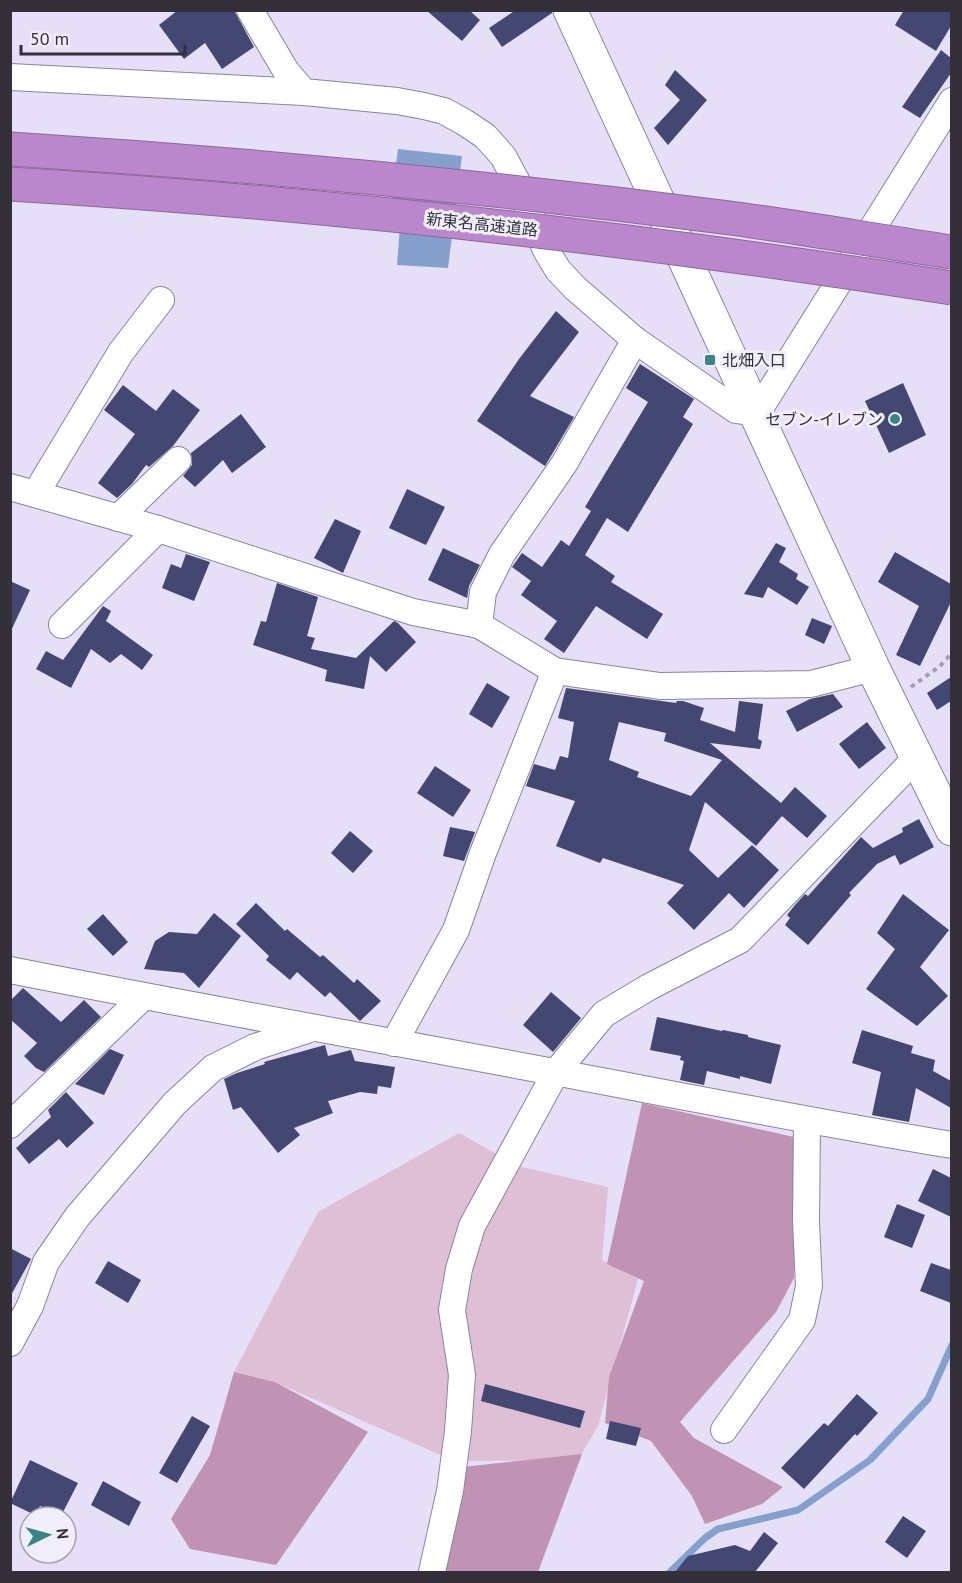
<svg xmlns="http://www.w3.org/2000/svg" width="962" height="1583" viewBox="0 0 962 1583" font-family="'PT Sans','Noto Sans JP',sans-serif">
<rect width="100%" height="100%" fill="#e5dff7"/>
<polygon fill="#debfd5" points="459,1133 518,1166 608,1187 602,1260 638,1279 598,1426 578,1460 454,1461 275,1382 234,1372 318,1212"/>
<g fill="#c092b3">
<polygon points="642,1103 794,1137 794,1278 776,1312 680,1422 694,1438 783,1487 762,1504 705,1524 692,1496 651,1441 605,1423 609,1377 644,1281 607,1264"/>
<polygon points="234,1372 275,1382 368,1432 276,1565 190,1549 171,1519 210,1455"/>
<polygon points="582,1454 538,1572 440,1572 463,1467"/>
</g>
<polygon fill="#85a0cc" points="398,149 462,156 448,268 397,265 400,227 388,226"/>
<g fill="none" stroke-linecap="round" stroke-linejoin="round">
<polyline stroke="#85a0cc" stroke-width="7" points="670,1572 705,1538 718,1529 798,1510 870,1460 928,1399 952,1345"/>
</g>
<g fill="#434772" fill-rule="evenodd">
<polygon points="178,10 234,10 254,47 222,69 205,43 184,59 159,25"/>
<polygon points="426,10 469,10 480,20 462,41"/>
<polygon points="516,10 552,10 552,13 502,47 489,28"/>
<polygon points="904,10 951,10 951,26 936,51 895,25"/>
<polygon points="941,50 951,58 951,73 920,118 902,107"/>
<polygon points="675,70 707,100 668,145 654,128 680,100 665,85"/>
<polygon points="556,311 579,332 530,396 574,417 545,466 477,421 519,359"/>
<polygon points="640,364 694,399 683,417 693,424 628,532 607,518 585,555 615,576 611,582 663,614 647,639 596,606 564,653 544,639 557,621 521,595 531,581 512,567 522,553 542,567 561,540 569,546 591,511 585,507 648,402 626,388"/>
<polygon points="903,383 926,435 889,453 865,401"/>
<polygon points="123,385 156,411 173,389 200,410 173,446 149,467 146,465 132,484 117,498 98,483 135,434 104,410"/>
<polygon points="241,414 266,447 232,473 223,460 195,487 183,476 192,465 191,453"/>
<polygon points="407,489 445,507 426,545 389,528"/>
<polygon points="335,519 361,531 343,573 314,558"/>
<polygon points="776,543 786,548 779,562 798,574 796,579 809,587 797,605 768,587 763,598 744,594"/>
<polygon points="443,548 480,565 469,586 467,598 428,580"/>
<polygon points="895,552 951,584 951,602 920,666 896,655 919,606 878,582"/>
<polygon points="186,554 210,562 194,601 162,588 171,564 181,568"/>
<polygon points="10,581 30,590 10,633"/>
<polygon points="277,583 318,597 307,636 315,638 311,649 356,658 394,621 398,623 416,642 386,672 370,656 364,689 325,681 327,670 253,645 261,621 266,622"/>
<polygon points="103,606 111,611 106,621 153,655 142,670 121,654 110,663 91,649 71,688 36,669 46,651 63,660"/>
<polygon points="812,618 832,626 824,644 805,635"/>
<polygon points="951,677 951,701 937,710 927,693"/>
<polygon points="487,683 510,697 492,728 469,714"/>
<path d="M566 688 676 703 677 701H683L704 708 700 720 735 732 739 701 763 704 758 739 762 741 760 749 710 743 781 803 795 787 827 816 807 838 782 816 756 846 705 802 689 850 718 878 752 845 779 870 744 908 729 893 694 930 667 903 684 885 603 858 600 863 556 846 575 801 526 786 534 764 555 770 560 756 568 758 574 722 558 718ZM619 722 666 733 664 741 722 760 691 796 637 777 639 772 609 760Z"/>
<polygon points="833,694 843,707 797,732 786,711 810,699"/>
<polygon points="867,722 886,748 859,769 839,744"/>
<polygon points="435,766 471,790 453,817 417,793"/>
<polygon points="919,819 934,847 900,865 895,855 877,864 849,893 851,895 808,945 785,925 790,918 787,915 795,905 805,894 808,896 861,837 873,848 903,832 902,828"/>
<polygon points="450,827 475,832 464,861 443,856"/>
<polygon points="350,831 373,851 353,873 331,853"/>
<polygon points="903,894 949,930 920,967 948,996 917,1026 866,989 895,949 877,933"/>
<polygon points="256,903 285,931 287,929 320,957 323,955 354,983 357,979 381,1001 360,1021 330,992 325,997 297,972 290,980 266,960 269,956 236,924"/>
<polygon points="214,913 241,936 199,988 184,973 144,969 155,941 169,932 197,934"/>
<polygon points="103,914 128,942 113,956 87,929"/>
<polygon points="23,988 61,1022 84,1000 101,1017 44,1072 36,1068 24,1056 37,1043 10,1019 10,1001"/>
<polygon points="551,992 581,1018 553,1052 523,1025"/>
<polygon points="657,1017 722,1031 723,1030 748,1035 748,1037 781,1045 771,1084 740,1076 740,1079 707,1071 704,1085 680,1080 684,1061 680,1060 681,1056 650,1050"/>
<polygon points="862,1030 913,1046 911,1053 935,1060 933,1071 951,1081 951,1108 916,1088 909,1122 872,1115 881,1072 852,1063"/>
<polygon points="325,1045 328,1056 351,1050 355,1061 395,1067 391,1088 378,1086 377,1094 360,1092 328,1101 333,1113 294,1128 300,1135 278,1153 241,1107 233,1110 224,1079 237,1073 265,1064 264,1062"/>
<polygon points="110,1049 124,1055 104,1095 75,1084"/>
<polygon points="66,1092 94,1123 67,1148 59,1139 29,1164 16,1148 51,1117 48,1110"/>
<polygon points="933,1169 951,1178 951,1217 918,1201"/>
<polygon points="897,1204 925,1215 912,1248 884,1237"/>
<polygon points="10,1248 31,1259 10,1297"/>
<polygon points="108,1261 141,1280 128,1303 95,1283"/>
<polygon points="931,1263 951,1270 951,1303 920,1291"/>
<polygon points="485,1384 585,1411 580,1428 481,1401"/>
<polygon points="857,1394 878,1413 857,1436 855,1434 804,1489 781,1468 824,1423 828,1426"/>
<polygon points="192,1416 210,1426 177,1483 159,1473"/>
<polygon points="610,1421 641,1428 636,1446 606,1439"/>
<polygon points="30,1460 78,1483 61,1516 40,1506 35,1515 10,1503"/>
<polygon points="103,1481 141,1502 129,1526 91,1505"/>
<polygon points="903,1516 926,1531 907,1558 885,1542"/>
<polygon points="764,1532 778,1543 755,1572 675,1572 688,1556 735,1545 750,1551"/>
</g>
<g fill="none" stroke-linecap="round" stroke-linejoin="round">
<defs>
<g id="street">
<polyline points="250,10 286,71 304,92 397,101 424,106 444,111 464,122 485,136 503,156 517,182 546,250 558,270 575,288 635,340 736,410 757,413 952,101"/>
<polyline points="10,77 304,92"/>
<polyline points="10,487 158,529 413,612 479,625"/>
<polyline points="36,493 121,352 161,300"/>
<polyline points="118,518 178,460"/>
<polyline points="62,625 158,529"/>
<polyline points="555,671 660,686 811,684 873,668"/>
<path d="M10 970C191 1006 373 1038 554 1072 687 1097 819 1123 952 1145"/>
<polyline points="394,1043 456,930 483,853 555,671 479,625 483,592 502,554 564,464 635,340"/>
<polyline points="10,1125 143,997"/>
<polyline points="10,1343 30,1306 46,1262 77,1217 175,1103 213,1068 255,1047 307,1030"/>
<polyline points="724,1430 802,1320 809,1286 806,1222 807,1121"/>
<polyline points="432,1572 450,1491 458,1431 462,1375 452,1310 459,1269 472,1226 556,1072 604,1014 649,987 740,940 917,757"/>
</g>
<polyline id="secondary" points="570,10 873,668 952,829"/>
</defs>
<use href="#street" stroke="#8a849a" stroke-width="28"/>
<use href="#secondary" stroke="#8a849a" stroke-width="35"/>
<polyline stroke="#a49fb2" stroke-width="4" stroke-dasharray="4.5 4.5" stroke-linecap="butt" points="911,687 940,666 952,653"/>
<use href="#street" stroke="#fff" stroke-width="26"/>
<use href="#secondary" stroke="#fff" stroke-width="33"/>
<defs>
<g id="highway-bridge">
<path d="M10 149C251 164 491 187 730 218 804 228 878 241 952 252"/>
<path d="M10 184C326 203 640 239 952 288"/>
</g>
</defs>
<use href="#highway-bridge" stroke="#8b6899" stroke-width="35" stroke-linecap="butt"/>
<use href="#highway-bridge" stroke="#ba86cc" stroke-width="33"/>
</g>
<g fill="#3a8387" stroke="#f1eefc" stroke-width="2">
<rect x="704" y="354" width="12" height="12" rx="3"/>
<circle cx="895" cy="419" r="6"/>
</g>
<g text-anchor="middle" stroke-width="6" stroke-linejoin="round" paint-order="stroke">
<g font-size="16" fill="#33303a" stroke="#f1eefc">
<text transform="translate(482 224) rotate(6)" y="6">新東名高速道路</text>
</g>
<g font-size="16" fill="#33303a" stroke="#f1eefc" text-anchor="start">
<text x="722" y="366">北畑入口</text>
<text x="883" y="425" text-anchor="end">セブン-イレブン</text>
</g>
</g>
<rect width="962" height="1583" fill="none" stroke="#33303a" stroke-width="24"/>
<g transform="translate(48 1535) rotate(85)"><circle r="28" fill="#f1eefc" stroke="#a5a2ae" stroke-width="1.5"/>
<path d="M0-4.5L10 22L0 15L-10 22Z" fill="#3a8387"/>
<text y="-9" font-size="16" font-weight="bold" text-anchor="middle" fill="#33303a">N</text>
</g>
<path d="M21 45v9h164v-9" fill="none" stroke="#33303a" stroke-width="3"/>
<text x="30" y="45" font-size="18" fill="#33303a" stroke="#f1eefc" stroke-width="4.5" paint-order="stroke">50 m</text>
</svg>
